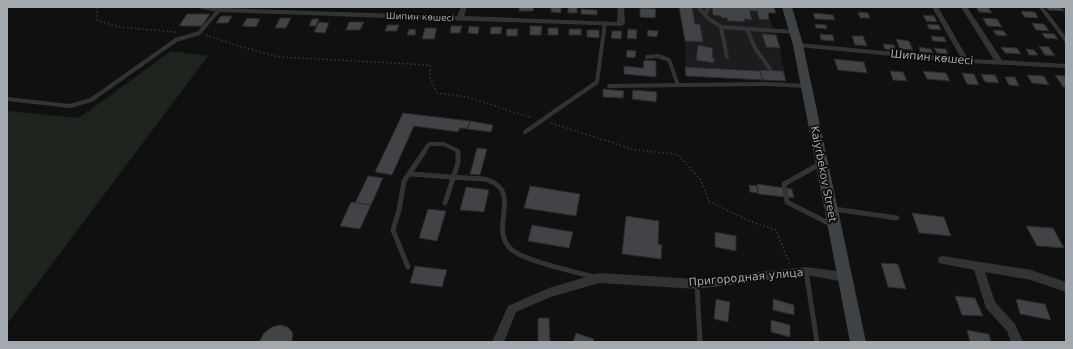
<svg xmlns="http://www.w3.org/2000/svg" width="1073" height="349" viewBox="0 0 1073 349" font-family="'DejaVu Sans',sans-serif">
<rect width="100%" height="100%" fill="#101011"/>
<polygon fill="#1c1c1e" points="679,7 774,7 776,13 768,13 780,48 786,81 686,76 685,41"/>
<polygon fill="#1d231d" points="171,51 208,56 7,324 7,111 79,118"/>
<g fill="#414346" stroke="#2a2a2d">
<polygon points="519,7 534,7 533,11 519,11"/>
<polygon points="551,7 561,7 561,13 551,12"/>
<rect x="568" y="7" width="9" height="6"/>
<polygon points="679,7 692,7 695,24 700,24 703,42 685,41"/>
<polygon points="712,7 774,7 776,13 768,13 769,20 759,19 757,11 750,11 752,20 744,19 745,22 728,21 727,18 722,18 721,16 713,15"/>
<polygon points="976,7 988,7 992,13 979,12"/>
<polygon points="1046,7 1062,8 1065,11 1048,10"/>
<polygon points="640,8 656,9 655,18 640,17"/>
<polygon points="581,9 597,10 597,15 581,14"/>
<polygon points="1021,11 1035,12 1038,18 1024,17"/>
<polygon points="858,12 868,13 870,18 860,18"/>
<polygon points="813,13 833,15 835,20 815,19"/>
<polygon points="187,14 210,14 202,26 179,26"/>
<polygon points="923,15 934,16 937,22 926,21"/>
<polygon points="221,16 232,16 228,23 216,23"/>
<polygon points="247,18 260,19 256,27 242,26"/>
<polygon points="280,18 291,18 286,28 275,28"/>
<polygon points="983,18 997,19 1002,27 987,26"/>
<polygon points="312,19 319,19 316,26 309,26"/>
<polygon points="319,22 329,23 325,33 314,32"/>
<polygon points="349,22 364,22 360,30 346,30"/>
<polygon points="1032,23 1044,24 1049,31 1036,30"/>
<polygon points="815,24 826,25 827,29 816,28"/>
<polygon points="927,24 939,25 941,30 929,29"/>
<polygon points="387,25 399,25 397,31 385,31"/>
<polygon points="451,26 462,26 460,33 450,33"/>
<polygon points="469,26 479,27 478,34 468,33"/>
<polygon points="530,26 542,26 541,35 530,35"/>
<polygon points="491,27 502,27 501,34 490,34"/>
<polygon points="425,28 437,28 434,39 422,39"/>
<rect x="548" y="28" width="10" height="7"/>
<polygon points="409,29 416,30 415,35 407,35"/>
<polygon points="507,29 518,29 517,36 506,36"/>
<rect x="569" y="29" width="12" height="6"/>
<polygon points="628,29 637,30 636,39 627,38"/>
<polygon points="587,30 599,30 599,38 587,37"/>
<polygon points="648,30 658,31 657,37 647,36"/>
<polygon points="993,30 1004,31 1007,36 996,35"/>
<polygon points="612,31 622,31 621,39 611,38"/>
<polygon points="1042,33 1054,34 1058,39 1045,38"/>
<polygon points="762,34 776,35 780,48 766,47"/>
<polygon points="820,34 833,35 834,41 821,40"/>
<polygon points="852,36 863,36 867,46 855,45"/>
<polygon points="931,36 944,37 946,42 933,41"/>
<polygon points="896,39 909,41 913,50 900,49"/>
<polygon points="883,44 894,45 896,50 885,49"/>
<polygon points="698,45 713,48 712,58 714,58 714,63 696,60"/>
<polygon points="1039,46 1049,47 1055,56 1045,55"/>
<polygon points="919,47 931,49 933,53 920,52"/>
<polygon points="1001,47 1017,48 1021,54 1005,53"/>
<polygon points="934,48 946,49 948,54 937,53"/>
<polygon points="1026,49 1034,50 1038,55 1029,55"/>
<polygon points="627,50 636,51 635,58 626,57"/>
<polygon points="834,59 864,62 867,73 838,70"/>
<polygon points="644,60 656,61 656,77 624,74 624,66 643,68"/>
<polygon points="685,67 760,71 763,80 686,76"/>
<polygon points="760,70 783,71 786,81 763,80"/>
<polygon points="890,71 903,72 907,81 893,80"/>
<polygon points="923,71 946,73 950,81 927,79"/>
<polygon points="962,73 974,74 979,85 967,84"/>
<polygon points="981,74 995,75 999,83 985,82"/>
<polygon points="1027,75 1044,76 1049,85 1032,83"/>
<polygon points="1055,75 1065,76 1066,87 1063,87"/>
<polygon points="1005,77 1015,77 1019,86 1009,85"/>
<polygon points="603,89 624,91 623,98 603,97"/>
<polygon points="633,90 657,92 656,102 632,99"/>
<polygon points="403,113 470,121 467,129 460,128 458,132 414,126 392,175 375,172"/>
<polygon points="470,121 493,125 491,132 467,129"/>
<polygon points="477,148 487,149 480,175 470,174"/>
<polygon points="368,176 383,178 371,205 355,203"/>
<polygon points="757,184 792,189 794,198 758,194"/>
<polygon points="749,185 757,186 758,193 750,192"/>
<polygon points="530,186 580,194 576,216 524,208"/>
<polygon points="466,187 489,190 484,212 460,210"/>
<polygon points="351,202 371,205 360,229 340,226"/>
<polygon points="428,209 446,211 437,241 419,238"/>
<polygon points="912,213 944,217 951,236 919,233"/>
<polygon points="626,216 659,221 658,244 662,245 661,259 622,254"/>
<polygon points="532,225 573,232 569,248 528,241"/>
<polygon points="1026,226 1053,228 1064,248 1037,246"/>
<polygon points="715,232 736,236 736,251 715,247"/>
<polygon points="881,263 898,264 906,289 888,287"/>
<polygon points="415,266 447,270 442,287 410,283"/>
<polygon points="955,296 975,298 983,316 962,315"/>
<polygon points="716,299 730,302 728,322 714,319"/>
<polygon points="773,299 794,305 794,315 773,310"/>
<polygon points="1016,299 1045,304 1051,320 1020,314"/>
<polygon points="538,318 549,318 550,342 538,342"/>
<polygon points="771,320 790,325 790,337 771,332"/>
<polygon points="280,325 288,327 293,333 292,342 259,342 264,333 272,327"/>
<polygon points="967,330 989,334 991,342 970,342"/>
<polygon points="576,333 594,339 593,342 573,342"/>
</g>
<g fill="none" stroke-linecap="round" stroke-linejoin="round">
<g stroke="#373a3c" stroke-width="1.5" stroke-dasharray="1.5 2.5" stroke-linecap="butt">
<polyline points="97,7 97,20 118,27 177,32"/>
<polyline points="206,35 238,46 280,57 430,65 430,78 437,93 468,97 532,118"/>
<polyline points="551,123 635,150 677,154 701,180 709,201 747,220 776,230 790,264"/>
</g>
<g stroke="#313335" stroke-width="4">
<polyline points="698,7 708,18 721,27 795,32"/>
<polyline points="1041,7 1066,40"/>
<polyline points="705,14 709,7"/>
<polyline points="721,27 727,57"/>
<polyline points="747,29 755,48 770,69"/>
<polyline points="647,57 658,56 669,60 678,85"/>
<polyline points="609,86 767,84 806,86"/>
<polyline points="7,99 70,106 91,100 176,40 199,33 219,10"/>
<polyline points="525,132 597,82 605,23"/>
<polyline points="423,153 429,144 444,144 458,151 458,153"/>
</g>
<g stroke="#313335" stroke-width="5">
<polyline points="820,164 784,184 787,202 832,225"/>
<path d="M409 174C428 175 448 177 467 178 473 179 482 178 488 180 523 193 488 228 511 249 524 261 576 272 595 277"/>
<polyline points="445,203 458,163 458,152"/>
<polyline points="834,209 897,218"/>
<polyline points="408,267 393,230 399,210 404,181 424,152"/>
<polyline points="806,271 817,342"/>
<polyline points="697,284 700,342"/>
</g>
<g fill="#313335" fill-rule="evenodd">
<polygon points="198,7 457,16 461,7 467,7 464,16 617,22 618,7 624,7 625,24 621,26 219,12 201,9"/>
<polygon points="932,7 938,7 968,59 994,60 961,7 967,7 1002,60 1066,64 1066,68 966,63 798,47 794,45 798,43 961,58"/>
<polygon points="943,256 1031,270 1066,282 1066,292 1031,280 985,272 995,302 1015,324 1023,342 1011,342 1007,331 986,308 974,270 939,263 938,260 939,257"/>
<polygon points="806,267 845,272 849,274 850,277 849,280 845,282 806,275 697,289 599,283 551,297 516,312 504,342 492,342 508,306 549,288 599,273 697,279"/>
</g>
<polygon fill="#3f4245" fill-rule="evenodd" points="782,7 792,7 803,45 866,342 850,342 793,45"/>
</g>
<g text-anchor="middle" stroke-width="3.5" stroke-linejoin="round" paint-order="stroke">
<g font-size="9" fill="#a2a9b0" stroke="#0b0b0c">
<text transform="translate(420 17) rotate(2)" y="3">Шипин көшесі</text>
</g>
<g font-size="11" fill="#a2a9b0" stroke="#0b0b0c">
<text transform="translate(932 57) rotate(5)" y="4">Шипин көшесі</text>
<text transform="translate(824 174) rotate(79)" y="4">Kaiyrbekov Street</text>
<text transform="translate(746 277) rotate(-5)" y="4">Пригородная улица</text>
</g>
</g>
<rect width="1073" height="349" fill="none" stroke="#a2a9b0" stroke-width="16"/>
</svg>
